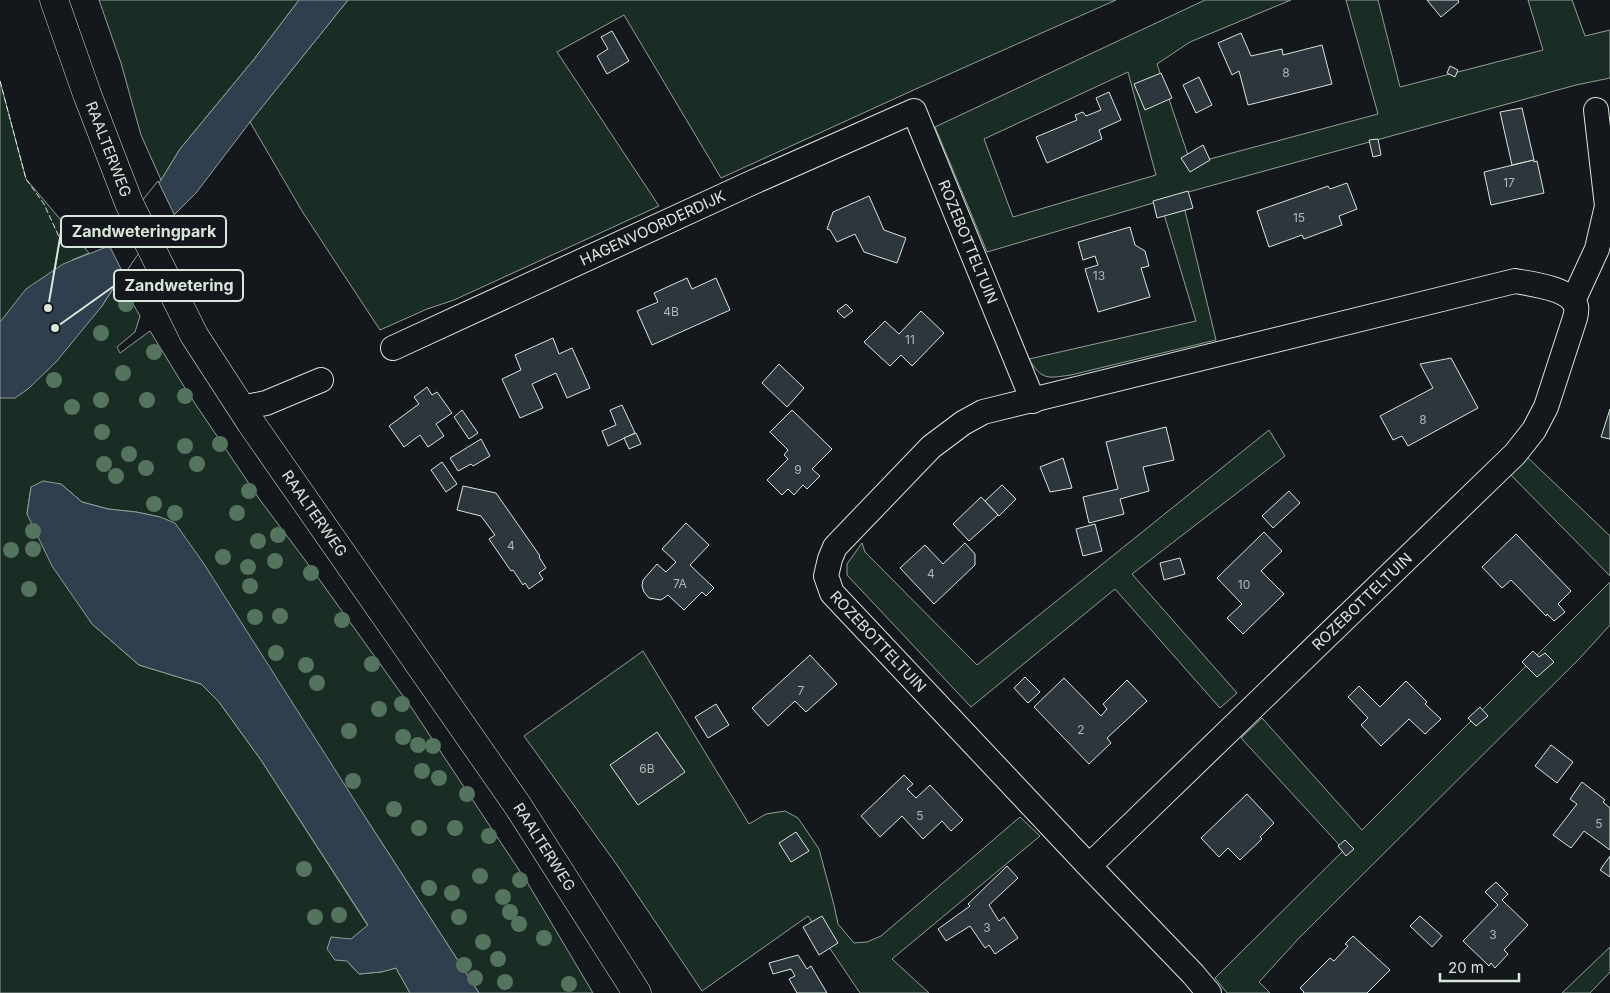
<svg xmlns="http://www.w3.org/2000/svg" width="1610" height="993" viewBox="0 0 1610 993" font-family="Inter,sans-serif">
<rect width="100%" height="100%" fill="#14181c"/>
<g fill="#1a2d24" stroke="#939e99" fill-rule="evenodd">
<polygon points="99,0 299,0 255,58 180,149 161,180 141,135 121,63"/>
<polygon points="348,0 1116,0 918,88 721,178 624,15 557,52 659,206 454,300 427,309 380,330 302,211 250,122"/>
<path d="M1205 0H1291L1190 42 1157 64 1191 164 1378 114 1346 0H1378L1400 87 1543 50 1528 0H1572L1585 36 1610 30V78L1576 85 1181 194 1216 340 1071 375C1048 378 1042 381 1029 359L1196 321 1160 201 987 252 935 127ZM1128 72 1156 175 1013 217 984 139Z"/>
<polygon points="0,81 26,179 89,253 72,260 102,306 119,280 140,316 135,332 117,347 120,353 150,331 188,393 260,500 311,568 411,707 527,882 593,993 479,993 369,823 160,517 136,512 108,509 82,502 61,484 31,487 27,514 92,624 139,665 201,684 219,702 261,760 368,926 351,939 347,961 359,974 381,972 396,968 410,993 0,993"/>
<polygon points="1269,430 1285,456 1132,574 1237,693 1220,708 1115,589 971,707 847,575 847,564 862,543 865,552 977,665"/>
<polygon points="1526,456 1610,536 1610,576 1508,472"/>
<polygon points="1610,582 1610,625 1580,658 1299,938 1259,982 1270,993 1227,993 1215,978 1344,850 1241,738 1262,718 1362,830"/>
<polygon points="643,651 749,824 766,814 785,811 798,818 819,849 834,905 838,924 854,943 867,942 881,936 1020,817 1040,836 892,959 929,993 860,993 808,916 702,991 617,865 524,736"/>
<polygon points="1610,947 1610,972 1590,993 1562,993"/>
</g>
<g fill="#2f3f4d" stroke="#939e99">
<polygon points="299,0 348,0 250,122 196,193 134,255 102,306 56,362 28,389 15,398 0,398 0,322 26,289 63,264 109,246 161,180 180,149 255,58"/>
<polygon points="43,481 61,484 82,502 108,509 136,512 160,517 175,523 204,564 369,823 479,993 410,993 396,968 381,972 359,974 347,961 335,960 327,949 331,937 351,939 368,925 261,760 219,702 201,684 139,665 92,624 52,566 27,514 31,487"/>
</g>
<polygon fill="#14181c" stroke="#939e99" points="158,181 175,216 136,257 124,275 108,243"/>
<g fill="#2c363c" stroke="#d8e6dc">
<polygon points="1427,0 1458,0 1459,2 1441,17"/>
<polygon points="612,31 629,61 607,74 597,56 608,49 601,37"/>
<polygon points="1241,33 1251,56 1282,49 1283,55 1322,45 1332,84 1248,105 1239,71 1232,75 1218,43"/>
<polygon points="1450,66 1458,70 1455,77 1447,73"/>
<polygon points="1161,73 1172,98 1145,110 1134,84"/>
<polygon points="1199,77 1212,105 1196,113 1183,85"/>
<polygon points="1109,92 1121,120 1099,130 1102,139 1047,163 1036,137 1077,120 1075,115 1083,112 1086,116 1101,110 1096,98"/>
<polygon points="1522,108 1534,160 1512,165 1500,112"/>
<polygon points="1378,139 1381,155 1373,157 1369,140"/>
<polygon points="1203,145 1210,160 1190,172 1181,158"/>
<polygon points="1534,160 1534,162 1537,161 1544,193 1491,205 1484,172"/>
<polygon points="1347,183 1357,209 1339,216 1342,225 1304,239 1302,235 1269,247 1257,211 1328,186 1330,189"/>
<polygon points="1188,191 1193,208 1157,218 1153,201"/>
<polygon points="869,196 884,230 906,238 897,263 864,252 855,234 837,242 830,230 827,229 833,212"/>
<polygon points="1130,227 1135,245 1145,251 1149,266 1141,268 1150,297 1098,312 1085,269 1098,265 1095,256 1083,260 1078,242"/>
<polygon points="687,278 692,289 716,278 730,310 652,345 637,311 658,302 654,293"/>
<polygon points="846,304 853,311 844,318 837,311"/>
<polygon points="921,311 944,333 912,366 901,355 890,366 864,342 885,321 899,334"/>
<polygon points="553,338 559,354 572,348 590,388 567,398 556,373 532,384 543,408 520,418 502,379 521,370 515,355"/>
<polygon points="1451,358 1478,408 1408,446 1402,436 1393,440 1380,416 1433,388 1420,364"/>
<polygon points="779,364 804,388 787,407 762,383"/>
<polygon points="427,387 432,395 437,392 452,413 436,424 444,436 428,447 420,435 404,447 389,426 419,404 414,397"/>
<polygon points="622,405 635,433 608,446 602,431 616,425 610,410"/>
<polygon points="1610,409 1610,439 1601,437"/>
<polygon points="462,410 478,433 469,439 454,417"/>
<polygon points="792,410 832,449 812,469 820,476 807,489 803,485 794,495 788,489 782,495 767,480 788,459 784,455 788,450 770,432"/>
<polygon points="1166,427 1174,460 1143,467 1149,491 1120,499 1124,514 1089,523 1083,497 1118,489 1106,442"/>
<polygon points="636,433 641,444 629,449 624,438"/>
<polygon points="481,439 490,456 473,466 471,464 458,471 450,458"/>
<polygon points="1063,458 1072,488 1050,492 1040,467"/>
<polygon points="442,462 457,484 446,492 431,470"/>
<polygon points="1002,485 1016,499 999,516 985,501"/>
<polygon points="463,486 496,493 540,556 539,557 546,568 539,573 543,579 529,589 525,583 523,585 513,570 511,571 489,539 495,535 481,516 457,510"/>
<polygon points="1289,491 1300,503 1273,528 1262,516"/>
<polygon points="981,497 998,515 969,541 953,524"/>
<polygon points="686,523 709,545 690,565 714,588 706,596 702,592 684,610 668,595 661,600 649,598 644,592 642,586 643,580 657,564 666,572 676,562 662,549"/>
<polygon points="1095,524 1102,551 1083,556 1076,529"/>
<polygon points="1264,532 1282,551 1261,571 1284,594 1243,634 1227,618 1242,604 1217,578"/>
<polygon points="1516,534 1571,591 1558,604 1565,612 1554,621 1547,614 1546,616 1511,580 1502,588 1482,567"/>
<polygon points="965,543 975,554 975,565 934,604 900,568 925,545 943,564"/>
<polygon points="1180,558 1185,574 1164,580 1160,563"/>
<polygon points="1533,651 1539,657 1545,653 1554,662 1537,677 1522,662"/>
<polygon points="810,655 837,684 806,712 795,701 768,726 752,708"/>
<polygon points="1025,677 1040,692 1028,703 1014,688"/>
<polygon points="1064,678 1101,716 1107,709 1103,704 1127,680 1147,701 1107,738 1111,743 1089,764 1034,707"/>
<polygon points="1406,681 1427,702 1425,704 1441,719 1425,734 1409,719 1381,746 1361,725 1368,718 1348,697 1359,686 1380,707"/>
<polygon points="716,704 729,725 708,738 695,717"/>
<polygon points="1480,707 1488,716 1476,726 1468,718"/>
<polygon points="657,732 685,772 638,805 610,765"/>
<polygon points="1551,745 1573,762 1557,783 1535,766"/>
<polygon points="904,775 913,784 907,789 916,798 930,785 963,820 951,831 942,821 923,839 902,816 880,837 861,816"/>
<polygon points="1582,782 1605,800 1603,802 1610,808 1610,850 1584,831 1571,848 1553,835 1577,804 1570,799"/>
<polygon points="1247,794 1274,823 1260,837 1262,839 1240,860 1228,848 1219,857 1201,838"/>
<polygon points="796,832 809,851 791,862 779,843"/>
<polygon points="1345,840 1354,849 1346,856 1338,846"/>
<polygon points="1610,856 1610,877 1600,870"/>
<polygon points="1007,866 1018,878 989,905 999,921 1004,917 1018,938 995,954 989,945 985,948 970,926 946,941 938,929 970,906 968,904"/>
<polygon points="1496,882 1508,894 1502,900 1528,925 1504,950 1508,954 1495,968 1491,963 1489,966 1463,941 1498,905 1485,892"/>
<polygon points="822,916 838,943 819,955 803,927"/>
<polygon points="1420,916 1442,936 1432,947 1410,926"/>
<polygon points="1353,936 1390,970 1367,993 1303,993 1304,992 1300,988 1330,958 1334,961 1348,946 1345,944"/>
<polygon points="798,955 807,969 811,966 827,993 797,993 789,979 795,976 791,969 773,974 769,963"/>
</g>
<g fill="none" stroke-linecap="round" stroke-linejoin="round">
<defs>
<g id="minor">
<polyline points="1573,301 1597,249 1607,206 1596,110"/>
<path id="s1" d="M393 348 749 184 914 111 1033 401"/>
<polyline points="241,408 266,403 321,380"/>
<path id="s2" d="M1089 866 1515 454 1534 430 1546 407 1575 318C1576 314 1577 310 1576 306 1570 288 1531 284 1515 281L983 412 963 423 931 447 835 547 830 559 826 576 832 593 1089 866 1193 974 1209 993"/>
</g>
<g id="secondary">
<path id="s3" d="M54 0 87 94 129 203 194 335 251 423 518 806 637 993"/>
</g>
</defs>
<use href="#minor" stroke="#d8e6dc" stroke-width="26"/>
<use href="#secondary" stroke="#d8e6dc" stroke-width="29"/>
<use href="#minor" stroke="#14181c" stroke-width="24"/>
<use href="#secondary" stroke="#14181c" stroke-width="28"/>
<polyline stroke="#d8e6dc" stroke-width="1" stroke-dasharray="6 2.5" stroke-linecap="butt" points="0,81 26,179 44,204 60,239 55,269"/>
</g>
<g fill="#55745f">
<circle cx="126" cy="304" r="8"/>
<circle cx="101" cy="333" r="8"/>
<circle cx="154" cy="352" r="8"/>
<circle cx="123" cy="373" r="8"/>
<circle cx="54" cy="380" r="8"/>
<circle cx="185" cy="396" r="8"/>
<circle cx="101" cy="400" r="8"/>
<circle cx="147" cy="400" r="8"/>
<circle cx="72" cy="407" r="8"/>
<circle cx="102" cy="432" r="8"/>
<circle cx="220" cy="444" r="8"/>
<circle cx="185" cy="446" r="8"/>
<circle cx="129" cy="454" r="8"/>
<circle cx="104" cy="464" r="8"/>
<circle cx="197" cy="464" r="8"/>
<circle cx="146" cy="468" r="8"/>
<circle cx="116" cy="476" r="8"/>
<circle cx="249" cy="491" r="8"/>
<circle cx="154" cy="504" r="8"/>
<circle cx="175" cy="513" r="8"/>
<circle cx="237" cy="513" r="8"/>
<circle cx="33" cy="531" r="8"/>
<circle cx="278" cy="535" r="8"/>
<circle cx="258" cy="541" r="8"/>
<circle cx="33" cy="549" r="8"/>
<circle cx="11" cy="550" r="8"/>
<circle cx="223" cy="557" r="8"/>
<circle cx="275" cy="561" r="8"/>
<circle cx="248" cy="567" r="8"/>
<circle cx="311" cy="573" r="8"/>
<circle cx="250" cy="586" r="8"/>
<circle cx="29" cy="589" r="8"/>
<circle cx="280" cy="616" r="8"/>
<circle cx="255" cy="617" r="8"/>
<circle cx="342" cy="620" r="8"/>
<circle cx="276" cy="653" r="8"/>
<circle cx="372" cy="664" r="8"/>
<circle cx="306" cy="665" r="8"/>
<circle cx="317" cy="683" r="8"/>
<circle cx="402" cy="704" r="8"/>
<circle cx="379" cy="709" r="8"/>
<circle cx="349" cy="731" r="8"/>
<circle cx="403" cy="737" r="8"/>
<circle cx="418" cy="745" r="8"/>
<circle cx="433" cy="746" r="8"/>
<circle cx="422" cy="771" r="8"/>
<circle cx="439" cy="778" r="8"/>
<circle cx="353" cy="781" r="8"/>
<circle cx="467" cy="794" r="8"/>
<circle cx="394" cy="809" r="8"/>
<circle cx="419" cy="828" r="8"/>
<circle cx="455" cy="828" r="8"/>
<circle cx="489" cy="836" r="8"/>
<circle cx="304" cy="869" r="8"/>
<circle cx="480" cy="876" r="8"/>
<circle cx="520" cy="880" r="8"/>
<circle cx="429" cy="888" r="8"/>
<circle cx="452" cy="893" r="8"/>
<circle cx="503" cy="897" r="8"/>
<circle cx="510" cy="912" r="8"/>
<circle cx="339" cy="915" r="8"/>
<circle cx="315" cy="917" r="8"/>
<circle cx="459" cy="917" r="8"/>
<circle cx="519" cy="924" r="8"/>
<circle cx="544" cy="938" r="8"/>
<circle cx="483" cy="942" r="8"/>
<circle cx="498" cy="959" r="8"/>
<circle cx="464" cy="965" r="8"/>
<circle cx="475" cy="978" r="8"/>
<circle cx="505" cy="982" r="8"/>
<circle cx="569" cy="984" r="8"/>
</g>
<g text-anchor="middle" stroke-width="4" stroke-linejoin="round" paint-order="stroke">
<g font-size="12" fill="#adbab4">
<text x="1286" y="77">8</text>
<text x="1509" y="187">17</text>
<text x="1299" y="222">15</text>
<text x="1099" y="280">13</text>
<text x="671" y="316">4B</text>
<text x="910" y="344">11</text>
<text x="1423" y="424">8</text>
<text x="798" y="474">9</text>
<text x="511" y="550">4</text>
<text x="931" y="578">4</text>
<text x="680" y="588">7A</text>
<text x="1244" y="589">10</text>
<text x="801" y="695">7</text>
<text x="1081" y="734">2</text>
<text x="647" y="773">6B</text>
<text x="920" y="820">5</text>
<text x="1599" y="828">5</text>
<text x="987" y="932">3</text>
<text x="1493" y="939">3</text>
</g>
<g font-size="15" fill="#d8e6dc" stroke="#14181c">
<text dy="5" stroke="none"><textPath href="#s3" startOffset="159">RAALTERWEG</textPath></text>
<text dy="5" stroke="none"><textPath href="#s1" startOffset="286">HAGENVOORDERDIJK</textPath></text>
<text dy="5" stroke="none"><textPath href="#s1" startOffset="714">ROZEBOTTELTUIN</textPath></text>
<text dy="5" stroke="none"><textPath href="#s3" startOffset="579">RAALTERWEG</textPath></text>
<text dy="5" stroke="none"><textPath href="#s2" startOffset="380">ROZEBOTTELTUIN</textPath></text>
<text dy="5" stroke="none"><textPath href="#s2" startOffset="1688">ROZEBOTTELTUIN</textPath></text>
<text dy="5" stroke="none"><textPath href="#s3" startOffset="984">RAALTERWEG</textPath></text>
</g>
</g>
<path fill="none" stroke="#d8e6dc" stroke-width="2" d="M48 308L61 232M55 328L114 286"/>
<g fill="#d8e6dc" stroke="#14181c" stroke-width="2">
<circle cx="48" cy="308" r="5"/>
<circle cx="55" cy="328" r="5"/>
</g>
<g fill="#14181c" stroke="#d8e6dc" stroke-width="2">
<rect x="61" y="216" width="165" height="31" rx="5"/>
<rect x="114" y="270" width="129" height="31" rx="5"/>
</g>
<g font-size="16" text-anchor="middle" font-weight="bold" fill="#d8e6dc">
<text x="144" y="237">Zandweteringpark</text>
<text x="179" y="291">Zandwetering</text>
</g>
<path d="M1440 973v8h79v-8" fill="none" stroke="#d8e6dc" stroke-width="2.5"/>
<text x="1448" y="973" font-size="15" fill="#d8e6dc" stroke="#14181c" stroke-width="4" paint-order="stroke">20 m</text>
</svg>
